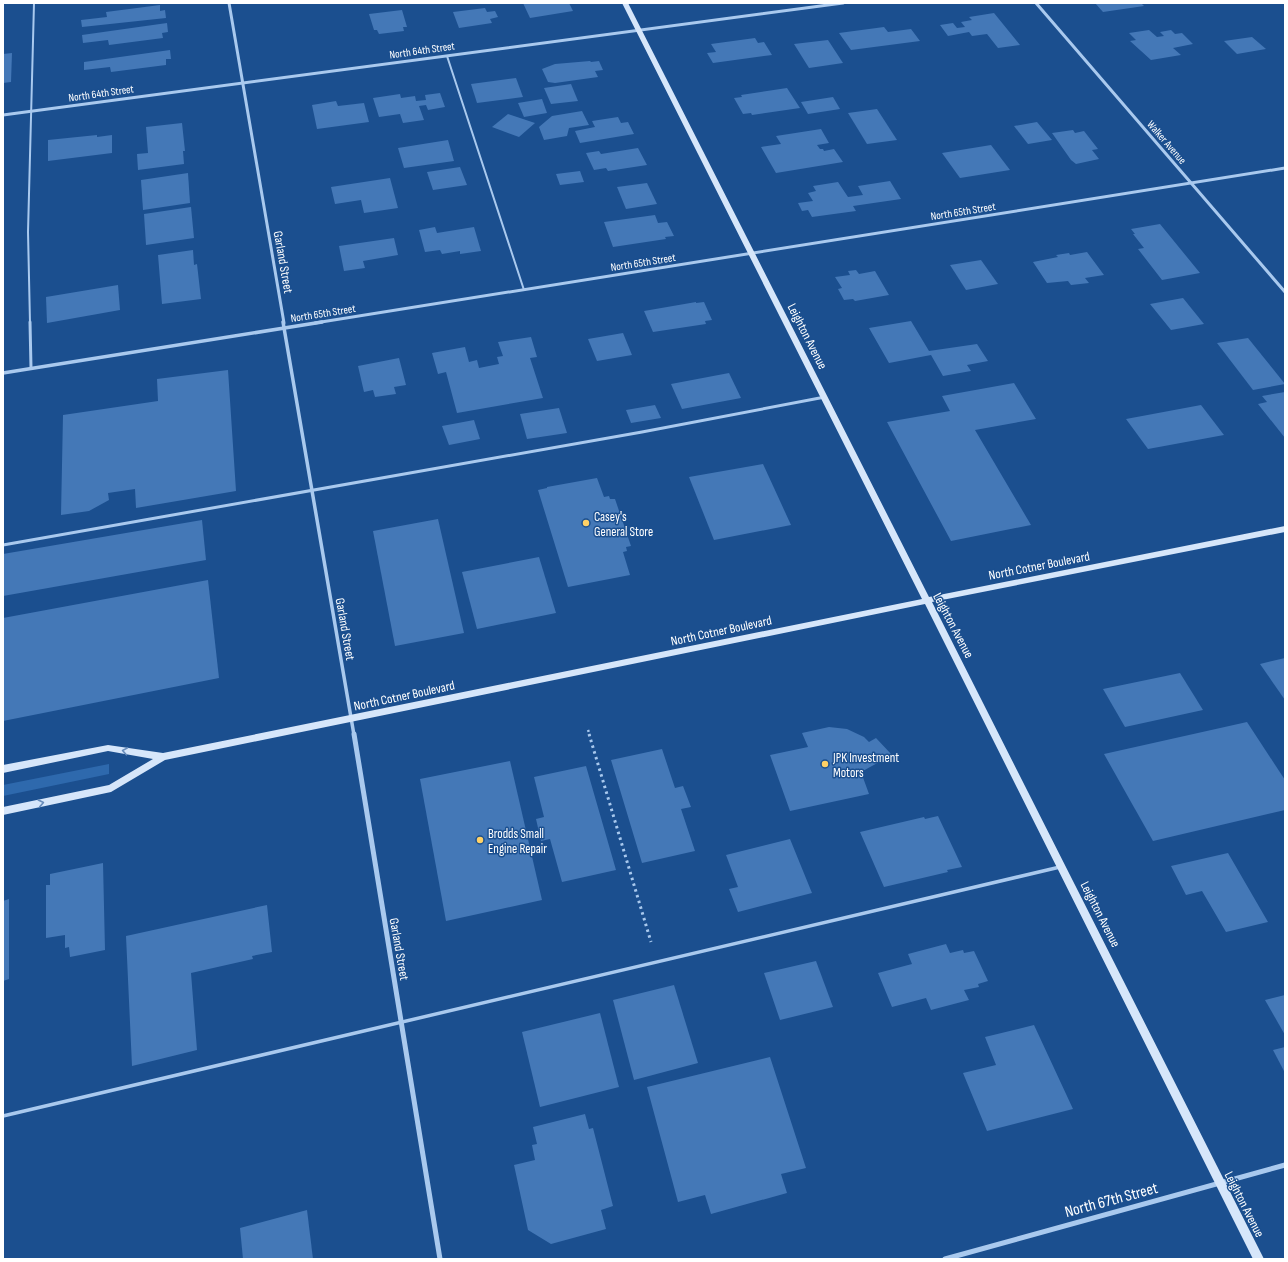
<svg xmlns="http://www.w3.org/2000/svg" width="1288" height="1262" viewBox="0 0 1288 1262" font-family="'Sofia Sans Condensed',sans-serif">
<rect width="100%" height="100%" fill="#1b4f8f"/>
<polygon fill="#2e69ad" points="109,764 109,774 3,796 3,785"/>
<g fill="#4478b7">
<polygon points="523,3 569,3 573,11 530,18"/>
<polygon points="1095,3 1141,3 1144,6 1103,12"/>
<polygon points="160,5 160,11 165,10 166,18 82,27 81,20 107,17 106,12"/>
<polygon points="485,8 487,12 495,11 498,17 490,19 492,23 459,28 453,12"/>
<polygon points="402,10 407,27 403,27 404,31 379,34 377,30 374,30 369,14"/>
<polygon points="994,13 1020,45 998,48 987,34 972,36 969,32 948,36 940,25 953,23 957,28 965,27 961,22 972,20 969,17"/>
<polygon points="167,23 168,32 162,33 163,38 109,45 108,40 83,43 82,35"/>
<polygon points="884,27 888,32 911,29 920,41 851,50 839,33"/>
<polygon points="1149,30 1157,37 1164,36 1160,32 1171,30 1175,34 1182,33 1193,44 1173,48 1181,55 1151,60 1130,41 1136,40 1129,33"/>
<polygon points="1252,37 1266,49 1237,54 1224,41"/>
<polygon points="755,38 758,43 764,42 772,55 713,63 707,53 716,52 711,44"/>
<polygon points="828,40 843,63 809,68 794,44"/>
<polygon points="170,50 171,59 166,59 166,65 111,72 110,67 84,70 84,62"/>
<polygon points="12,53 11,82 3,83 3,54"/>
<polygon points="590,61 591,62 599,61 603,70 595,71 598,77 555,83 548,82 542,69 555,64"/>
<polygon points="516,78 523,97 477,103 471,84"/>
<polygon points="571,84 578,101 551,104 544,88"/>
<polygon points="787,88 800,108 752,115 751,113 743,114 734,98 742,97 741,95"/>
<polygon points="440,93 445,107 428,110 426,105 419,106 424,120 403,123 400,114 379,117 373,98 400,94 401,98 415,96 416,101 426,100 425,95"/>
<polygon points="833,97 840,109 808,114 801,102"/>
<polygon points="542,99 547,113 524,117 518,103"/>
<polygon points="336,101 338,106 364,103 369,122 317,129 312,105"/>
<polygon points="877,109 897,140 867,144 848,113"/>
<polygon points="582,111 589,125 569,128 567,136 544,140 539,127 552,116"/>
<polygon points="508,114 535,123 519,137 492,127"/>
<polygon points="618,117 621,123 628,122 634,134 580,143 575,131 595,127 592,121"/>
<polygon points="1037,122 1052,140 1028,144 1014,126"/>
<polygon points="182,123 185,151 183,151 184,164 138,170 137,154 148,153 146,127"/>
<polygon points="821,129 829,143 817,145 820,149 823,149 824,151 834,149 843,162 776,173 761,147 781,144 776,136"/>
<polygon points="1073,130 1075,133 1084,131 1098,149 1092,150 1099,159 1076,164 1071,160 1052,133"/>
<polygon points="97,135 97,137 112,135 112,153 48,161 48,140"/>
<polygon points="448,140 454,161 404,168 398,148"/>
<polygon points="991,145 1010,170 960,178 942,153"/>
<polygon points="638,148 647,165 608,171 606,168 594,170 586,153 599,151 601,154"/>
<polygon points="460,167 467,185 433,190 427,172"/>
<polygon points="580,171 584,182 560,185 556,174"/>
<polygon points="188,173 190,203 143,210 141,180"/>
<polygon points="390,178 398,208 364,213 361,200 335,204 331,187"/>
<polygon points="890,181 901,199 853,206 856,211 812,217 808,210 802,211 798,203 813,201 808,193 816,191 813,186 838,182 848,197 863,195 858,186"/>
<polygon points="647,183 657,204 626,209 617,187"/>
<polygon points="191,207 194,238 146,245 144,214"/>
<polygon points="655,215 658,223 667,222 674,236 665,237 666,239 613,247 604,222"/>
<polygon points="1160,224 1200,273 1162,280 1138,249 1144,248 1133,234 1135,234 1131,229"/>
<polygon points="435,227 437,233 474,227 481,251 460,254 460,251 442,254 440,250 425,252 419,230"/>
<polygon points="394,238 398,255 363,261 365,268 344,271 339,246"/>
<polygon points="193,250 194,265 197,264 201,299 162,304 158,255"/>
<polygon points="1087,252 1104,275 1085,278 1089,283 1071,285 1068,281 1047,283 1033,262 1058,257 1056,255 1069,253 1070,255"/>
<polygon points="981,260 998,284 966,290 950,265"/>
<polygon points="856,270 859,274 875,271 889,295 855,301 853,299 844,300 838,289 842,288 835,277 850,275 848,271"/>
<polygon points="118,285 120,310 47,323 46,297"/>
<polygon points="1183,298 1204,324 1171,330 1150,304"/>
<polygon points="696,302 696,303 704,302 712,320 705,321 706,324 653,332 644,311"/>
<polygon points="911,321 929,351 977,344 988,361 967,365 971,371 943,376 931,355 889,363 869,328"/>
<polygon points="623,333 632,355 597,361 588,339"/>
<polygon points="531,337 537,357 530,358 543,398 457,413 446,372 438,374 432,353 465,347 469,362 477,360 479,368 499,364 497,357 503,356 498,342"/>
<polygon points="1248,338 1285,384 1253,390 1217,343"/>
<polygon points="399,358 406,385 394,387 396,394 375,397 373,390 364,392 358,366"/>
<polygon points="228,370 236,491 136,508 135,489 108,493 109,500 89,511 61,515 63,415 158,401 157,379"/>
<polygon points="729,373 741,398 682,409 671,384"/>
<polygon points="1014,383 1036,419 975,430 1031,525 951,541 887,422 950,411 942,396"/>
<polygon points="1285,392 1285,438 1258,404 1267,402 1262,396"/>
<polygon points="655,405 661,418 631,423 626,410"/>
<polygon points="1201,405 1224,435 1148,449 1126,419"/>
<polygon points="559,408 567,433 527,439 520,414"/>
<polygon points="474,420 480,439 449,445 442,426"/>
<polygon points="763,464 791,525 714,540 689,477"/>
<polygon points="597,478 604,497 609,496 610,499 615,499 631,546 626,547 627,551 623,552 630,575 568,587 538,490 547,488 547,487"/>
<polygon points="438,519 464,633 395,646 373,531"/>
<polygon points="202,520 206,560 3,596 3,554"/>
<polygon points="539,557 556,613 477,629 462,572"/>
<polygon points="208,580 219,678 3,721 3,618"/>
<polygon points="1285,658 1285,700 1260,664"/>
<polygon points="1180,673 1203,710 1125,727 1103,689"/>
<polygon points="1247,722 1285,780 1285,810 1153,841 1104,754"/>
<polygon points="829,727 847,729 864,737 869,742 876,738 892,755 861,772 869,794 790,811 770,755 808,747 802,733"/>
<polygon points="662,749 675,788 683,786 691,807 681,809 695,851 642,863 611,760"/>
<polygon points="510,761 542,900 446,921 420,779"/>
<polygon points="586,766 616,870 562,882 550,839 541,841 536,819 544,817 534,777"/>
<polygon points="938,816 962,867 947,870 948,872 884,887 860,832 924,817 925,819"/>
<polygon points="790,839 812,893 738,912 729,889 738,887 726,855"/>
<polygon points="1228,853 1268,922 1226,932 1202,891 1186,895 1171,866"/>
<polygon points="103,863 105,950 70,957 69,947 65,948 65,935 46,938 46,885 50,885 50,874"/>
<polygon points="9,899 9,979 3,981 3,901"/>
<polygon points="267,905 272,952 252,956 253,959 191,973 197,1050 132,1066 126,936"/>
<polygon points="946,944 950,953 963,950 964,953 974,951 988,981 978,984 979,987 964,990 969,1000 931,1010 926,998 892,1007 878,973 912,964 908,954"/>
<polygon points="816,961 833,1007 780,1020 764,973"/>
<polygon points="674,985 698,1063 634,1080 613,1000"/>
<polygon points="1285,995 1285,1035 1265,1000"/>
<polygon points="600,1013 619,1087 540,1107 522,1032"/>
<polygon points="1034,1025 1073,1109 987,1131 963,1073 996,1065 985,1037"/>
<polygon points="1285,1047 1285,1073 1273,1050"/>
<polygon points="770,1057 806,1168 781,1174 787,1193 711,1214 705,1195 678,1202 647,1087"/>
<polygon points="585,1114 589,1129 593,1128 613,1206 601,1210 606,1229 551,1244 528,1230 514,1165 535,1160 532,1145 537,1144 533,1127"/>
<polygon points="307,1210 313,1259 243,1259 240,1228"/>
</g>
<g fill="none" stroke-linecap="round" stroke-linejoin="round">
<polyline stroke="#a9c9ee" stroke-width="2.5" stroke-dasharray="2 3" stroke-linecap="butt" points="588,730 590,735"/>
<polyline stroke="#a9c9ee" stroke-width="3" stroke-dasharray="2.5 3.5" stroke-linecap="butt" points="589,734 651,942"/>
<g stroke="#a9c9ee" stroke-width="2">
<polyline points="447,56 524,290"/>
<polyline points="30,323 28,232 34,3"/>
</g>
<g stroke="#a9c9ee" stroke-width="3">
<polyline points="30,322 31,368"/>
<polyline points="3,545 642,432 825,397"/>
</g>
<polyline stroke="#a9c9ee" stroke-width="3.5" points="3,1116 1060,867"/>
<g stroke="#a9c9ee" stroke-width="3">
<polyline points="229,3 284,323"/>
<polyline points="1036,3 1285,292"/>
<polyline points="3,115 843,3"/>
<polyline points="315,323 1285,168"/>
</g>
<g stroke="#a9c9ee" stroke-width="3.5">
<polyline points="283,322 354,735"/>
<polyline points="3,373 322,322"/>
</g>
<g stroke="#a9c9ee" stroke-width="5">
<polyline points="354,734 440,1259"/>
<polyline points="945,1259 1285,1165"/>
</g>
<polygon fill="#d6e6fa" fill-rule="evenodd" points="622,3 628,3 929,597 1285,526 1285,532 932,602 1264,1259 1253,1259 925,604 165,760 111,792 3,815 3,807 109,785 153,759 108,751 3,773 3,765 108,745 163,753 922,599"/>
</g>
<defs><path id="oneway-chevron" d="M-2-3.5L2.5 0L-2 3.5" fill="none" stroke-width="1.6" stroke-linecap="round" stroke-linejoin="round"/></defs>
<g stroke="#668bba">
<use href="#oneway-chevron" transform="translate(125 751) rotate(-170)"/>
<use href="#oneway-chevron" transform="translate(41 803) rotate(-12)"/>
</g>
<g fill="#ffd166" stroke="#1b4f8f" stroke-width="1.5">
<circle cx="586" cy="523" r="4"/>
<circle cx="825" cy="764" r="4"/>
<circle cx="480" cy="840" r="4"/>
</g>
<g text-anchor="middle" stroke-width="3" stroke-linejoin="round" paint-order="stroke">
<g font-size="11" fill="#fff" stroke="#1b4f8f">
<text transform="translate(422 50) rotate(-8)" y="4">North 64th Street</text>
<text transform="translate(101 93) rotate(-8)" y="4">North 64th Street</text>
<text transform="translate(1167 142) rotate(49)" y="4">Walker Avenue</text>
<text transform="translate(963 211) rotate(-9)" y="4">North 65th Street</text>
<text transform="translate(643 262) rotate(-9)" y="4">North 65th Street</text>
<text transform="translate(323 313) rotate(-9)" y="4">North 65th Street</text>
</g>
<g font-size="13" fill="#fff" stroke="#1b4f8f">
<text transform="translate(284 262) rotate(80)" y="5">Garland Street</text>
<text transform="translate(808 336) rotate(63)" y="5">Leighton Avenue</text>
<text transform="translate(1039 565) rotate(-11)" y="5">North Cotner Boulevard</text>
<text transform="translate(954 625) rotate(62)" y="5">Leighton Avenue</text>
<text transform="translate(346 629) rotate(80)" y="5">Garland Street</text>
<text transform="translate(721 630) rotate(-12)" y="5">North Cotner Boulevard</text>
<text transform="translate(404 695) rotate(-12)" y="5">North Cotner Boulevard</text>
<text transform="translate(1101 914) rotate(63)" y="5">Leighton Avenue</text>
<text transform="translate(400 949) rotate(80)" y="5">Garland Street</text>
<text transform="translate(1245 1204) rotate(63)" y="5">Leighton Avenue</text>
</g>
<g font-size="13" fill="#fff" stroke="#1b4f8f" text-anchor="start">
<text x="594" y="521">Casey's<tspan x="594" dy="15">General Store</tspan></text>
<text x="833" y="762">JPK Investment<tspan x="833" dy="15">Motors</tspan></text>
<text x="488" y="838">Brodds Small<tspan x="488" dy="15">Engine Repair</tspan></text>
</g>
<g font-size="16" fill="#fff" stroke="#1b4f8f">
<text transform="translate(1111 1199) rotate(-15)" y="6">North 67th Street</text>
</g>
</g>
<rect width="1288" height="1262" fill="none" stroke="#ffffff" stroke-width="8"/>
</svg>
